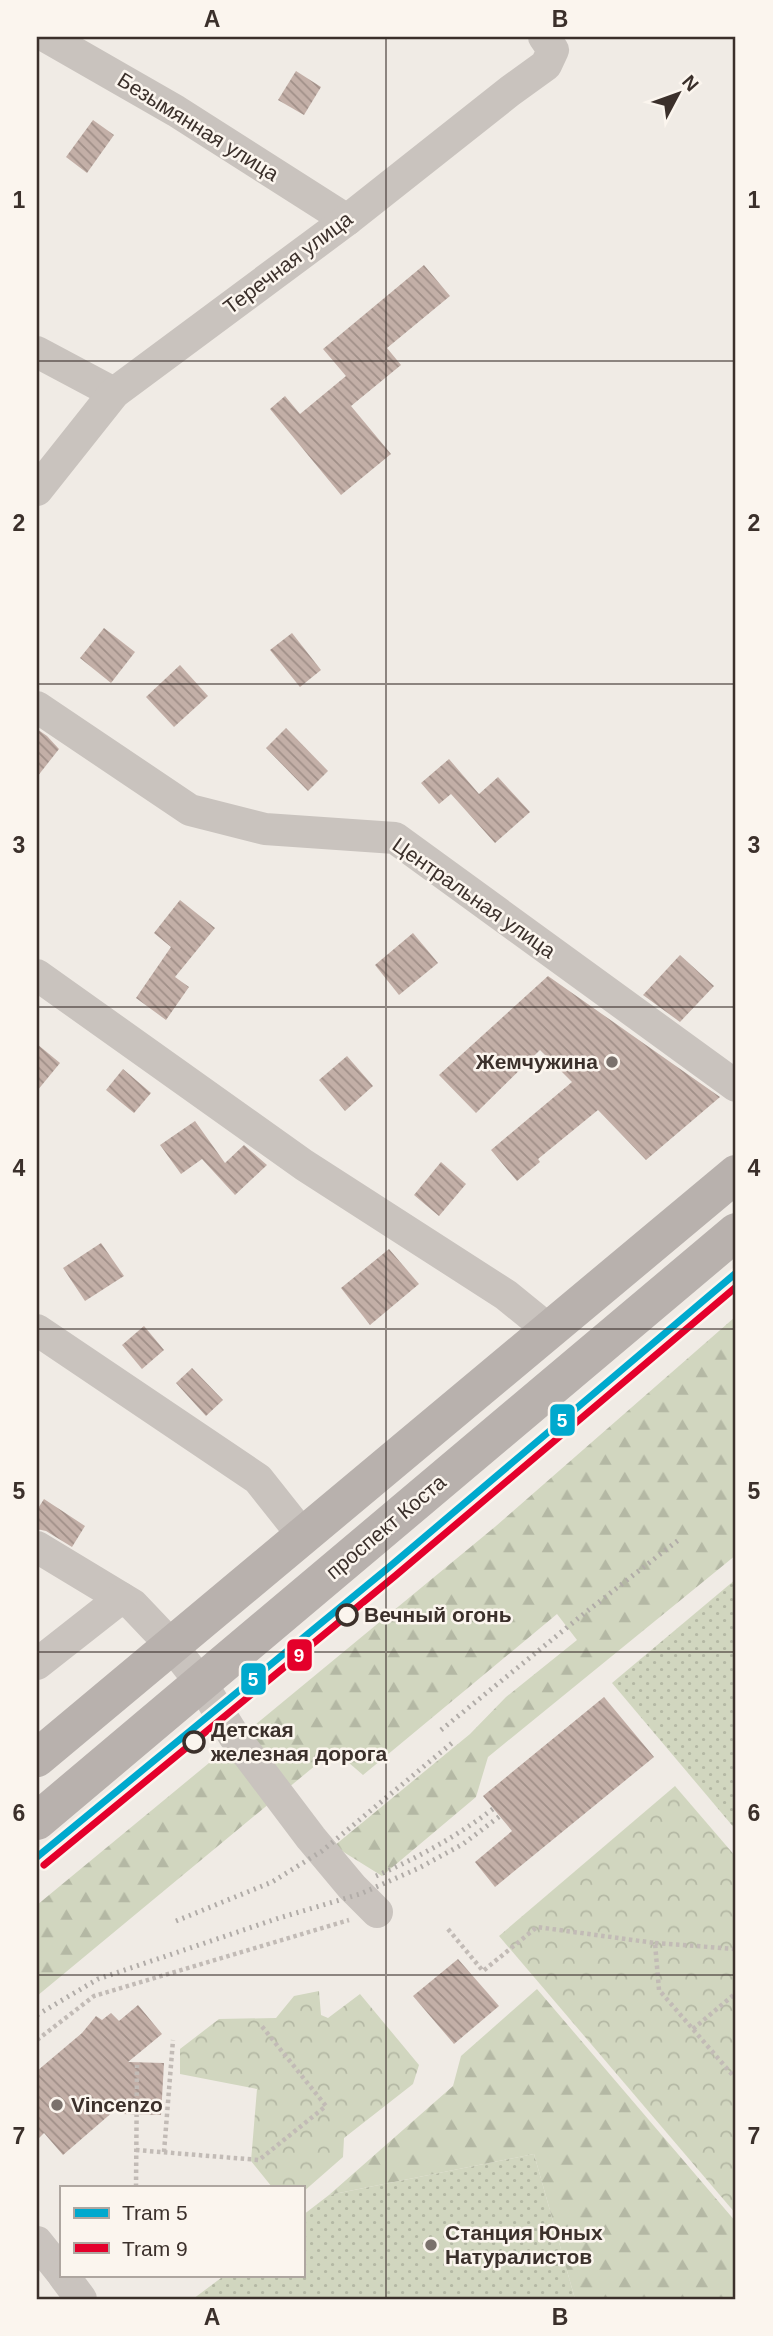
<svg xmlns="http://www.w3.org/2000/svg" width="773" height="2336" viewBox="0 0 773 2336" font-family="Arial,sans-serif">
<defs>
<pattern id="grass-dots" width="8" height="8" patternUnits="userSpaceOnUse" patternTransform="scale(1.75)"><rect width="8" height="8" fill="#d1d6bf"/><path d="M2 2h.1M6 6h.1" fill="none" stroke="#b4b8a4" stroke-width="1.8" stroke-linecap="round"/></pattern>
<pattern id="forest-firs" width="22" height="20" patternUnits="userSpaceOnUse" patternTransform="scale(1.75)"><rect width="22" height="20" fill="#d1d6bf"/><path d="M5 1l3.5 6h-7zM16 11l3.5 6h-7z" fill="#b4b8a4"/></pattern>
<pattern id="park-crowns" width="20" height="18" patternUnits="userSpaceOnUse" patternTransform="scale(1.75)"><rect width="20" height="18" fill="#d1d6bf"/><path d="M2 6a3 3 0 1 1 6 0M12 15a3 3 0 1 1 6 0" fill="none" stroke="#b4b8a4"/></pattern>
<pattern id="building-back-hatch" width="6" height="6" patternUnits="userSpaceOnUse" patternTransform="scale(1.75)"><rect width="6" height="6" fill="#c3afa7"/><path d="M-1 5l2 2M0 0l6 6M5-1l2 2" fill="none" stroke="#a08f88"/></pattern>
</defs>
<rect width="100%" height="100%" fill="#f0ebe5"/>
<g fill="url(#grass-dots)">
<polygon points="736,1579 736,1830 612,1683"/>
<polygon points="534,2154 575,2299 193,2299 225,2275 303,2275 303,2215 329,2195"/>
</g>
<g fill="url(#forest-firs)">
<polygon points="735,1317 736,1555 488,1757 476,1797 382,1876 334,1846 470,1734 506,1697 577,1640 557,1614 363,1775 334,1750 37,1996 37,1905 496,1526"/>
<polygon points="537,1989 736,2222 736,2299 575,2299 534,2154 329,2195 453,2086 461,2056"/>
</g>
<g fill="url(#park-crowns)">
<polygon points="675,1786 736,1857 736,2214 499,1936"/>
<polygon points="319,1991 321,2015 328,2018 360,1994 419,2065 413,2084 344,2138 343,2157 303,2192 303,2187 272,2187 251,2161 257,2089 180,2074 180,2049 219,2019 276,2018 294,1996"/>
</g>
<g fill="url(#building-back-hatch)">
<polygon points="296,71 321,87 304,115 278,100"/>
<polygon points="93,120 114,135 87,173 66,157"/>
<polygon points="424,265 450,296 387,348 401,365 351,406 391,454 341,495 270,409 285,396 300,414 346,376 323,349"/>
<polygon points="104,628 135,652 111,683 80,658"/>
<polygon points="292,633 321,670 300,687 270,650"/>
<polygon points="180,665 208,696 174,727 146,697"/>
<polygon points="286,728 328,771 308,791 266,748"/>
<polygon points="37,729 47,736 59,749 37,777"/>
<polygon points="449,759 479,794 498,777 530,812 495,843 451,794 439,804 421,783"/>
<polygon points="180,900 215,928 175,977 189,987 166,1020 136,998 171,947 154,933"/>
<polygon points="413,933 438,963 399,995 375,965"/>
<polygon points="680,955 714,986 680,1022 643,995"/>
<polygon points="548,976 646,1045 720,1097 646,1160 598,1110 538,1159 540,1162 517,1181 491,1150 572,1082 540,1050 476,1113 439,1075"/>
<polygon points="37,1044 60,1063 37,1091"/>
<polygon points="347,1056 373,1086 345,1111 319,1080"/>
<polygon points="123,1069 151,1093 134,1113 106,1090"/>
<polygon points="195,1121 225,1163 244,1145 267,1165 235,1195 202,1159 181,1174 160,1145"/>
<polygon points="441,1162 466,1184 439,1216 414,1195"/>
<polygon points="101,1243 124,1276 85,1301 63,1268"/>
<polygon points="389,1249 419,1284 370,1325 341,1288"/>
<polygon points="144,1326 164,1350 142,1369 122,1345"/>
<polygon points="192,1368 223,1400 206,1416 176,1383"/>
<polygon points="44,1499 85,1526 72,1547 46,1531 37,1529 37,1510"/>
<polygon points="604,1697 654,1757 495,1887 475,1862 512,1831 483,1796"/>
<polygon points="458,1959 499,2006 454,2044 413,1996"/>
<polygon points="138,2005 162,2034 128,2062 164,2063 161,2115 122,2114 122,2104 63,2155 44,2133 37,2140 37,2071 82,2033 96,2016 102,2020 111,2013 119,2021"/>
</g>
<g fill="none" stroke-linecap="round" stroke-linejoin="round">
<g stroke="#c2bbb6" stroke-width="4.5" stroke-dasharray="3.5 3.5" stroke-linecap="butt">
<polyline points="448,1929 483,1971 537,1927 655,1943 659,1990 736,2079"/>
<polyline points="655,1943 736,1949"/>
<polyline points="693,2029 736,1993"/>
<polyline points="37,2040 94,1996 349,1920"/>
<polyline points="136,2150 259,2160 326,2106 260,2024"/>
<polyline points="164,2152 173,2040"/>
<polyline points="136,2187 137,2065"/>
</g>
<g stroke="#c9c3be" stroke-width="32">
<polyline points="47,37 176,111 347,220"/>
<polyline points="37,352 114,393"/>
<polyline points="37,490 114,393 347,220 510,91 546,65 553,50 544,37"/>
<polyline points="37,707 190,810 265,829 395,838 736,1086"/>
<polyline points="37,975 304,1165 506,1295 549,1330"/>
<polyline points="37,1330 258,1479 304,1537"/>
<polyline points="37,1547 133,1605 172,1646 201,1683 234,1736 311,1838 352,1887 377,1912"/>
<polyline points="37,1664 121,1598"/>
<polyline points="37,2242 61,2272"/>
<polyline points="63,2275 81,2299"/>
</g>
<g stroke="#b8b1ad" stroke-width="38">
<polyline points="37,1758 736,1174"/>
<polyline points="37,1821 736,1232"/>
</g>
<g stroke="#b1aca8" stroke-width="5" stroke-dasharray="2 5" stroke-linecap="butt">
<polyline points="441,1730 586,1612 681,1538"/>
<path d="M376 1876C417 1858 458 1836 494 1808"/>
<polyline points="176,1921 272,1882 322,1851 452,1743"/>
<polyline points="37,2015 98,1979 279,1918 360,1894 419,1868 463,1844 500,1816"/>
</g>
<defs>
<polyline id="tram-1" points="37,1857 388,1568 736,1273"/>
<polyline id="tram-2" points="44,1865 395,1576 736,1287"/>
</defs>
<use href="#tram-1" stroke="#fbf5ee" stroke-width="12"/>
<use href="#tram-2" stroke="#fbf5ee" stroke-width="12"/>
<use href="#tram-1" stroke="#00a9ce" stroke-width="7"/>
<use href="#tram-2" stroke="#e4002b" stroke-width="7"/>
</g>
<path fill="none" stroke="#3b302b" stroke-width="2" stroke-opacity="0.55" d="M386 37V2299M37 361H736M37 684H736M37 1007H736M37 1329H736M37 1652H736M37 1975H736"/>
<g fill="#7a716c" stroke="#fbf5ee" stroke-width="2.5">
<circle cx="612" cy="1062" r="7"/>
<circle cx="57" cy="2105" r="7"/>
<circle cx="431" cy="2245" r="7"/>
</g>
<g fill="#fbf5ee" stroke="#3b302b" stroke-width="3.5">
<circle cx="347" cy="1615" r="10"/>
<circle cx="194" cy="1742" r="10"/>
</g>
<g text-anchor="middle" stroke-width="5" stroke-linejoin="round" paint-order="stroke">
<g font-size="21" fill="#3b302b" stroke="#fbf5ee">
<text transform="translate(198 127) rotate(32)" y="7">Безымянная улица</text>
<text transform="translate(288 263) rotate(-37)" y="7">Теречная улица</text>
<text transform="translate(474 898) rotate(35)" y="7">Центральная улица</text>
<text transform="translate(386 1527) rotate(-40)" y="7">проспект Коста</text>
</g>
<g font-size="21" font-weight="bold" fill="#3b302b" stroke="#fbf5ee" text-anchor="start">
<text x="598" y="1069" text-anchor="end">Жемчужина</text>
<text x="71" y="2112">Vincenzo</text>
<text x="445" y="2240">Станция Юных<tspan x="445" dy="24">Натуралистов</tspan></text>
</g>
<g font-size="21" font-weight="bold" fill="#3b302b" stroke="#fbf5ee" text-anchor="start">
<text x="364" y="1622">Вечный огонь</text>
<text x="211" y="1737">Детская<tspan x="211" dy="24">железная дорога</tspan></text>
</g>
</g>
<g stroke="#fbf5ee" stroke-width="2.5">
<rect x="549" y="1403" width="27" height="34" rx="7" fill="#00a9ce"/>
<rect x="286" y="1638" width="27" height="34" rx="7" fill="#e4002b"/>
<rect x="240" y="1662" width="27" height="34" rx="7" fill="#00a9ce"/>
</g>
<g font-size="19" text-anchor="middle" font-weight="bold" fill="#fff">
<text x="562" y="1427">5</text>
<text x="299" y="1662">9</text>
<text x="253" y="1686">5</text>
</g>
<rect width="773" height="2336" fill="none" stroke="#fbf5ee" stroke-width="77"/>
<rect x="60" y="2186" width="245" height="91" fill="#fbf5ee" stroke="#aea6a0" stroke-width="2"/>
<rect x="74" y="2208" width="35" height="10" fill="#00a9ce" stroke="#aea6a0" stroke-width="2"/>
<text x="122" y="2220" font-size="21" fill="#3b302b">Tram 5</text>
<rect x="74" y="2243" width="35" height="10" fill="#e4002b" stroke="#aea6a0" stroke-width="2"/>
<text x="122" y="2256" font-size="21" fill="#3b302b">Tram 9</text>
<g transform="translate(678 94) rotate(49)" stroke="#fbf5ee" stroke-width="5" paint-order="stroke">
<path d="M0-5L12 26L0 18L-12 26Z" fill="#3b302b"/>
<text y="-10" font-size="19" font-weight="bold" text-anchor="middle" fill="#3b302b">N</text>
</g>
<rect x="38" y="38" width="696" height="2260" fill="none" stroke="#3b302b" stroke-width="2.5"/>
<g font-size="23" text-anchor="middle" font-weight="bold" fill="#3b302b">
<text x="212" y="27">A</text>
<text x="560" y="27">B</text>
<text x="19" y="208">1</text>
<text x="754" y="208">1</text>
<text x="19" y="531">2</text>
<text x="754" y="531">2</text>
<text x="19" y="853">3</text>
<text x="754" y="853">3</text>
<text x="19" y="1176">4</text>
<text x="754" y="1176">4</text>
<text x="19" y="1499">5</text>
<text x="754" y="1499">5</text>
<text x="19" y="1821">6</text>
<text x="754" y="1821">6</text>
<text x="19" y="2144">7</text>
<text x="754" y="2144">7</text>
<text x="212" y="2325">A</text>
<text x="560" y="2325">B</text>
</g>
</svg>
